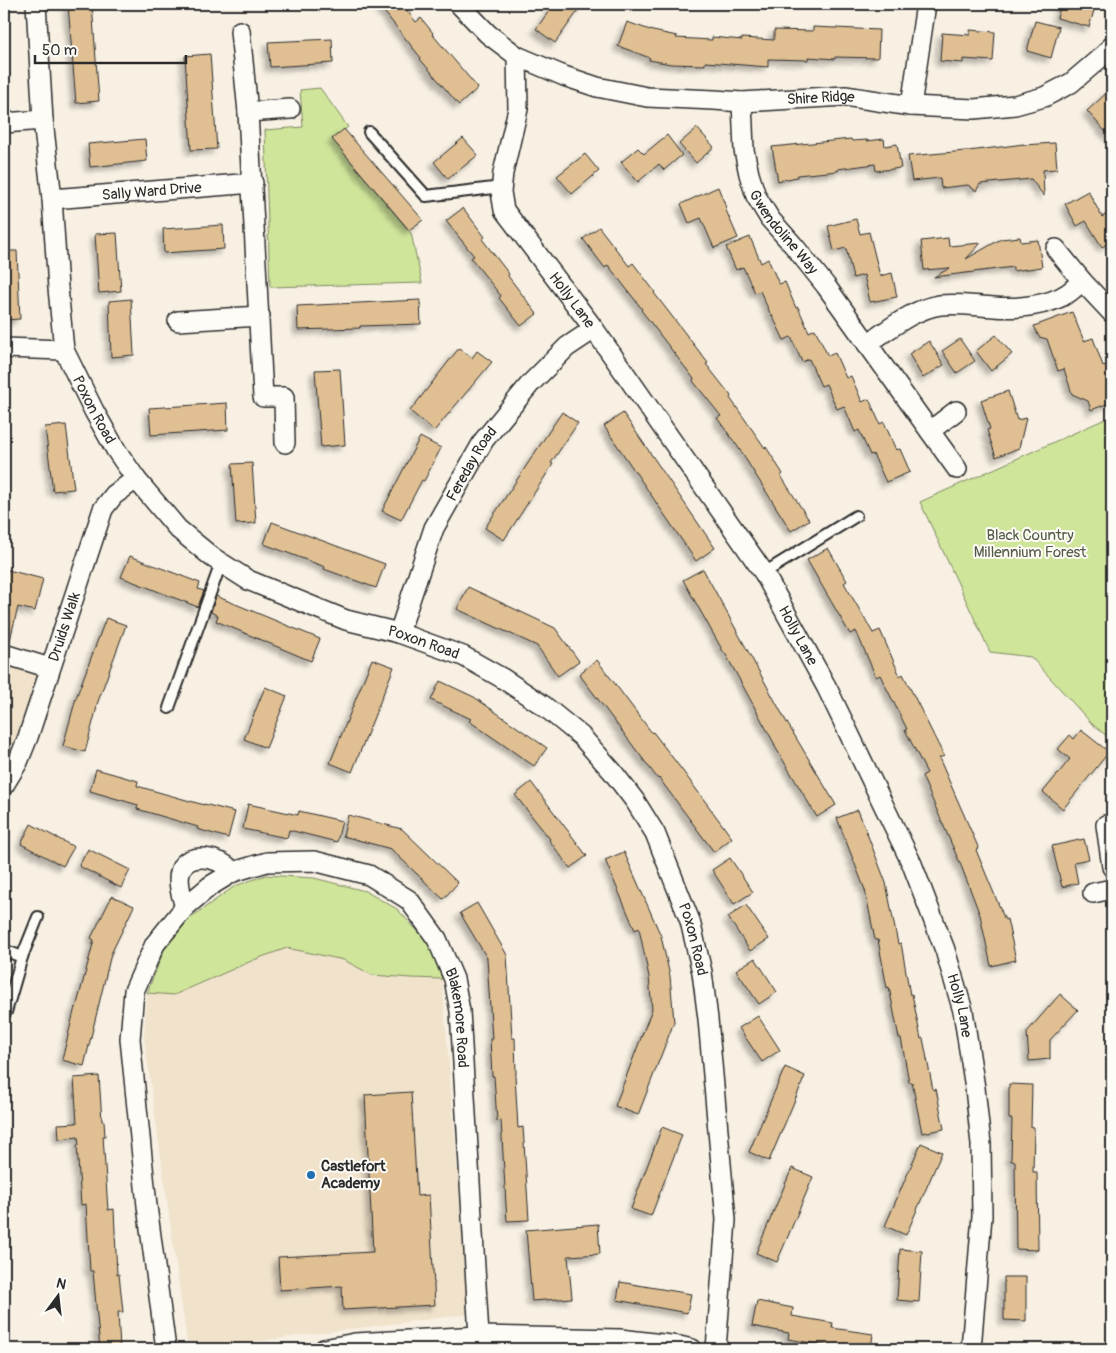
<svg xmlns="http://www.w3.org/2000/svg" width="1116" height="1353" viewBox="0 0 1116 1353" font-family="Pangolin,sans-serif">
<defs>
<filter id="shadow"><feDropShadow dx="-4.5" dy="4.5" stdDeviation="2.5" flood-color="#0004"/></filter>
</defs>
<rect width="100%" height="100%" fill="#f7f0e3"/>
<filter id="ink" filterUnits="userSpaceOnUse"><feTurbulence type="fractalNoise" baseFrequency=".02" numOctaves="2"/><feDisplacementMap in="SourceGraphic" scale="10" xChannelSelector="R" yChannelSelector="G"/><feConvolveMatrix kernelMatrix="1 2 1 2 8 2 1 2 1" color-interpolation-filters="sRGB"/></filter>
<g filter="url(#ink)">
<g fill="#f0e2cb">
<polygon points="4,661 41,671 31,715 4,772"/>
<polygon points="266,875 314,878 365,891 397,909 429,943 442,979 469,1314 303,1335 205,1349 188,1349 144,1036 147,993 164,950 190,918 235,886"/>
</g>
<g fill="#cfe59a" stroke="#7d8862">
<polygon points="320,88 348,127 332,139 411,233 422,283 270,287 265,130 303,127 300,90"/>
<polygon points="1112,416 1112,740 1093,725 1031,657 990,652 920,502"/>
<polygon points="266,875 314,878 365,891 397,909 429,943 442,979 411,978 372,975 344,960 287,948 256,959 174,995 147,993 164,950 190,918 235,886"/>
</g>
<g fill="#e0c093" stroke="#2b2b2b" filter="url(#shadow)">
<polygon points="68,4 92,4 99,101 76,103"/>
<polygon points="378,4 402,4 416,22 421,18 433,33 432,34 478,88 459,105 420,59 421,58"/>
<polygon points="554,4 583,4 555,43 536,29"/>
<polygon points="1061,4 1096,4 1089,27 1057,18"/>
<polygon points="1035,21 1059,27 1051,58 1027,51"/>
<polygon points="627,22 653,31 677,36 676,38 712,40 712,37 742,40 742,38 774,40 774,30 813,31 813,27 879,30 878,58 835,57 835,59 808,57 808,60 768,59 768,67 705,62 705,65 671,64 649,60 650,58 618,46"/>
<polygon points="970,30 995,32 993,61 963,59 963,63 940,61 942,33 970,35"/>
<polygon points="332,39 333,63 270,67 268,42"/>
<polygon points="210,54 217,149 191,150 185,56"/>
<polygon points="1112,88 1112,139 1087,111"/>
<polygon points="697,128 714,147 696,163 679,144"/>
<polygon points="344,129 423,220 409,230 332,139"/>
<polygon points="667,135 682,155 664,170 659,164 638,182 621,162 638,148 644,154"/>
<polygon points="463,138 478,155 448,179 434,162"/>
<polygon points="145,139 147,161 90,167 88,144"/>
<polygon points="851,139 852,141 867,140 867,141 884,139 885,146 897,144 901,168 876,171 875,164 838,169 838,171 797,175 797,177 778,181 772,147"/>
<polygon points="1055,143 1057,169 1043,170 1044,196 1031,179 980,184 976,191 968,185 941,188 940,178 912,181 908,156 977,150 1024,144 1024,145"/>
<polygon points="585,154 599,171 572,194 557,176"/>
<polygon points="718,187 726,207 725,208 738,238 714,248 701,218 689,223 681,204"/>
<polygon points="1088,191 1102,217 1112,211 1112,241 1102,247 1086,221 1077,226 1065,204"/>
<polygon points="463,208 485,237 482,239 509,274 508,276 537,314 521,326 499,298 501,296 471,258 474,256 446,221"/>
<polygon points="856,219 860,234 869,232 880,276 892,273 897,297 870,302 864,275 853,278 846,248 834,251 828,226"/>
<polygon points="223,225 224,249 164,253 163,229"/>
<polygon points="599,227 629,266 633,263 655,292 654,293 708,363 706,364 731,396 730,398 765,448 766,447 783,474 781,476 809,520 791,531 738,447 717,418 721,416 693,381 694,379 641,310 642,309 608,265 605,268 583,239"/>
<polygon points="117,233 121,291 99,293 95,234"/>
<polygon points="750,237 761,263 768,259 779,284 785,282 796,308 798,307 809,332 815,329 828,356 835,353 846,378 851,376 862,402 869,399 880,424 884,422 896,450 900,449 910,472 886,482 873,454 870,455 859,430 855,432 844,406 837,409 826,384 821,386 809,359 802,362 791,337 784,340 772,315 771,315 760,291 755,293 743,267 736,270 726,247"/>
<polygon points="1020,237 1021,242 1038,240 1042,267 1013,271 1013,267 934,277 950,268 924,270 921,241 948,238 949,246 981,243 966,259 1001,239"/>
<polygon points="4,251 17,251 20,319 4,320"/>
<polygon points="131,299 134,355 111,357 109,301"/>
<polygon points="420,300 421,324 360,326 360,328 298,330 297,306"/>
<polygon points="1072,312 1084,341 1093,338 1103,366 1106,365 1112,383 1112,402 1091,410 1088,401 1072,394 1064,369 1058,371 1047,339 1039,337 1034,326"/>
<polygon points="996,335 1012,354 991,371 976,351"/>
<polygon points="960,339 975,361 957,373 942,351"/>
<polygon points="929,341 944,365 923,378 909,354"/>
<polygon points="459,348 472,358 477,351 492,362 434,431 410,411"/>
<polygon points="340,369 345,445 321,447 315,370"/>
<polygon points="1008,391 1017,420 1026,418 1019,448 996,457 987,430 990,429 981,400"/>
<polygon points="227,403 228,430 151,435 149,408"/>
<polygon points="562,412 578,423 551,463 553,464 504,540 485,528"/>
<polygon points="623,413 715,548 696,561 604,426"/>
<polygon points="66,425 74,489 53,491 45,427"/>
<polygon points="420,437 441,448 424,481 422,480 401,520 382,511"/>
<polygon points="252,463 256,523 236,524 232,464"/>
<polygon points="272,522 385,564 376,588 324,569 325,567 264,544"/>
<polygon points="828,548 847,581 844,583 873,633 880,630 900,676 903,674 944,756 939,758 979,849 976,850 1005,920 1007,919 1016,960 991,966 980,915 962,868 922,776 927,773 905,730 907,729 880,675 876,677 856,631 850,634 807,560"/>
<polygon points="130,556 200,583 198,589 204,591 198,607 121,577"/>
<polygon points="4,569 43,579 35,611 18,607 10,640 4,640"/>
<polygon points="703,569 786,721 836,805 817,817 774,745 775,745 725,653 724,653 683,580"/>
<polygon points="468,587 555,628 579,661 558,676 537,646 457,609"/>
<polygon points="216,596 320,639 311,661 216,621 218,616 211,612"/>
<polygon points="106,618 126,625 96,707 97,707 85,752 63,746 76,698"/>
<polygon points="372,659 394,667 352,772 330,763"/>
<polygon points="597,660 652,733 653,732 682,770 732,838 714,852 659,778 658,779 579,674"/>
<polygon points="440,681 474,697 547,748 534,766 469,721 471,719 431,700"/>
<polygon points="265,687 287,696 266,748 244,739"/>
<polygon points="1081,730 1109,752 1063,809 1043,792 1070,759 1058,749 1070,735 1074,739"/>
<polygon points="96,769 138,781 137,786 204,805 204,804 235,812 228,838 197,829 198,827 137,809 138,805 90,791"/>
<polygon points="531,782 587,856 570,868 549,840 550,839 515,795"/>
<polygon points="248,804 298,815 299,811 342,821 337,842 289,830 287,838 243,829"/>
<polygon points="858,810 886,883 898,944 901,943 910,995 912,994 921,1039 923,1038 933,1090 936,1089 944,1129 922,1133 912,1082 909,1082 901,1038 899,1038 889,987 887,988 878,940 875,940 865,890 837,818"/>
<polygon points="348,815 402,829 458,883 443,899 391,849 343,836"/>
<polygon points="31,824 74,847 63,866 21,844"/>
<polygon points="1084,839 1089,859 1074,862 1078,883 1062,887 1052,846"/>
<polygon points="88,849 130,870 121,888 79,866"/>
<polygon points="624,852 661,936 670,976 674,1022 638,1115 615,1106 652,1009 649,977 639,928 635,930 605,860"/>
<polygon points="730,858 753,892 734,904 712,870"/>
<polygon points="112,896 134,906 111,954 84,1066 62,1060 75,1007 76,1008 94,940 91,938"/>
<polygon points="477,903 507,955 512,1038 515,1038 516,1075 515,1075 518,1128 523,1127 529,1220 507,1221 501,1120 497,1121 494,1076 492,1076 490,1039 492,1039 487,958 460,913"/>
<polygon points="746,905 769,939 750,951 728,917"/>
<polygon points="755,958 777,992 759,1004 736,970"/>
<polygon points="1060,994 1078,1010 1050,1040 1050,1059 1029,1061 1027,1032"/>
<polygon points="758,1016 780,1050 762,1062 739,1028"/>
<polygon points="785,1067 805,1076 769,1161 749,1152"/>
<polygon points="99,1076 102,1121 104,1121 105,1136 103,1136 108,1210 114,1209 117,1275 119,1274 123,1312 118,1312 120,1349 100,1349 93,1271 90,1271 86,1204 81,1205 77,1145 79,1145 78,1137 59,1139 58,1124 77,1123 74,1078"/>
<polygon points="1009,1084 1032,1085 1031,1127 1034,1127 1033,1172 1037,1172 1038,1250 1016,1249 1015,1161 1011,1161 1012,1119 1009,1119"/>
<polygon points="411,1092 417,1196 429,1195 435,1305 343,1310 342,1286 280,1290 278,1257 373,1252 365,1095"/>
<polygon points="662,1127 682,1135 651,1216 631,1209"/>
<polygon points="921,1143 942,1152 906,1235 885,1226"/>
<polygon points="792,1168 813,1177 777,1262 756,1253"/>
<polygon points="598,1224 600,1254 568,1256 572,1298 532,1301 526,1230"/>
<polygon points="900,1249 922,1251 919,1302 897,1300"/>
<polygon points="1004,1277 1026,1277 1026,1321 1004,1320"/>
<polygon points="620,1282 691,1294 687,1313 617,1300"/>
<polygon points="757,1301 793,1308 792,1316 833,1323 832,1328 873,1334 871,1349 829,1349 829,1346 788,1339 789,1333 752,1326"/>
</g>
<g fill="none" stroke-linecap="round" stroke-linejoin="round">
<defs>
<g id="service">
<polyline points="369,132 426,196 502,187"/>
<polyline points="764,573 856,516"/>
<polyline points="169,708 221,563"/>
<polyline points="4,950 22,957 6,1012"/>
<polyline points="22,957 38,917"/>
</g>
<g id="minor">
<path id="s1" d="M36 4 43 120 52 199 58 288 64 350 94 411 116 450 136 479 178 529 212 557 248 580 346 620 399 633 463 656 502 678 544 706 581 736 612 771 635 801 655 833 690 921 702 972 708 1019 726 1220 716 1349"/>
<path id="s2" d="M459 4 488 34 517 56 564 76 597 87 647 97 714 100 742 102 845 96 911 106 974 109 1015 105 1044 97 1071 83 1106 53 1112 46"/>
<polyline points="240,31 248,112 263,397 284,397 285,443"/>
<path id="s3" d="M517 56 518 109 503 173 501 192 504 210 594 329 764 573 827 688 912 864 945 950 963 1011 975 1088 981 1144 982 1216 971 1349"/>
<path id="s4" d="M742 102 744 150 749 174 756 196 770 219 794 246 826 286 957 469"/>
<polyline points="911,106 926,4"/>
<polyline points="248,112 290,109"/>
<polyline points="4,123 43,120"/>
<path id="s5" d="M52 199 253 183"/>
<polyline points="1056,249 1082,281 1112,313"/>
<polyline points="178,321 260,316"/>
<path d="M867 344C890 329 913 309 940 305 958 303 976 306 994 307 1016 309 1049 306 1068 293 1073 290 1077 285 1082 281"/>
<polyline points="4,348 64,350"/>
<polyline points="930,431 956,411"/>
<path id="s6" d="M399 633 434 528 484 440 530 384 567 347 594 329"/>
<polyline points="4,654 50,668"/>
<path id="s7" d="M4 785 18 762 28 737 103 509 114 495 136 479"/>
<polyline points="1106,825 1112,867"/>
<polyline points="1093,893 1112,889"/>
<path d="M185 907C182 897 177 883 180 872 184 856 204 856 217 861 224 863 228 867 233 872"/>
<path id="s8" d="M166 1349 147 1206 130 1039 134 991 155 944 185 907 210 886 233 872 267 862 314 861 369 875 409 900 437 939 454 979 460 1011 479 1336"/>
<polyline points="324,1349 355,1343 479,1336 620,1339 679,1346 692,1349"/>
</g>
</defs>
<use href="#service" stroke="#2b2b2b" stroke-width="14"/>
<use href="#minor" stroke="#2b2b2b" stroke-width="22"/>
<use href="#service" stroke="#fdfcf7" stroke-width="10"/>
<use href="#minor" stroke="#fdfcf7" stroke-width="19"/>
</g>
</g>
<circle fill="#1f6fb2" stroke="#fdfcf7" stroke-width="2" cx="311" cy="1175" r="5"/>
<g text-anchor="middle" stroke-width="4" stroke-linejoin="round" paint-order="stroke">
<g font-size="15" fill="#2b2b2b" stroke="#fdfcf7">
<text dy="5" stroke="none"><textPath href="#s2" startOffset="389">Shire Ridge</textPath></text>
<text dy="5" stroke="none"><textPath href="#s5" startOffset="100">Sally Ward Drive</textPath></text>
<text dy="5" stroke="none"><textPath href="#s4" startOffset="141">Gwendoline Way</textPath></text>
<text dy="5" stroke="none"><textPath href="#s3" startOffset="269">Holly Lane</textPath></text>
<text dy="5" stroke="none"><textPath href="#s1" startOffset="414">Poxon Road</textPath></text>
<text dy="5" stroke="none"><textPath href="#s6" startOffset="185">Fereday Road</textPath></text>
<text dy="5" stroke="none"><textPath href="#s7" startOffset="170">Druids Walk</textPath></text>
<text dy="5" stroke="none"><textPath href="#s3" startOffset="674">Holly Lane</textPath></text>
<text dy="5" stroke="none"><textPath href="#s1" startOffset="834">Poxon Road</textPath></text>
<text dy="5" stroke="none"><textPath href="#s1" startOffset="1254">Poxon Road</textPath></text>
<text dy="5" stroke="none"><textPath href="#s3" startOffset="1079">Holly Lane</textPath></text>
<text dy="5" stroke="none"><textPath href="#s8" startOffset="836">Blakemore Road</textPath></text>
</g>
<g font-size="15" fill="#545a47" stroke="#fdfcf7">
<text x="1030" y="540">Black Country<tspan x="1030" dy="17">Millennium Forest</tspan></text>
</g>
<g font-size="15" font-weight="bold" fill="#2b2b2b" stroke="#fdfcf7" text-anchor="start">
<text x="321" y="1171">Castlefort<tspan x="321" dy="17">Academy</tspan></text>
</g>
</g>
<rect width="1116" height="1353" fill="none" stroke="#fdfcf7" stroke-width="20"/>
<rect x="10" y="10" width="1096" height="1333" fill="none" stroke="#2b2b2b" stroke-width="2" filter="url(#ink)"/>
<g transform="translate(58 1296) rotate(15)" stroke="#fdfcf7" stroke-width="4" paint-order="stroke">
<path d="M0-4L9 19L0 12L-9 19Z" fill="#2b2b2b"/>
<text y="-8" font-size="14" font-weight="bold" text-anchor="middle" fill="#2b2b2b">N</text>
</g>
<path d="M35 55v8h151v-8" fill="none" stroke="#2b2b2b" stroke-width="2.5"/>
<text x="42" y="55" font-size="15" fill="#2b2b2b" stroke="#fdfcf7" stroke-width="4" paint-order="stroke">50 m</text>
</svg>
